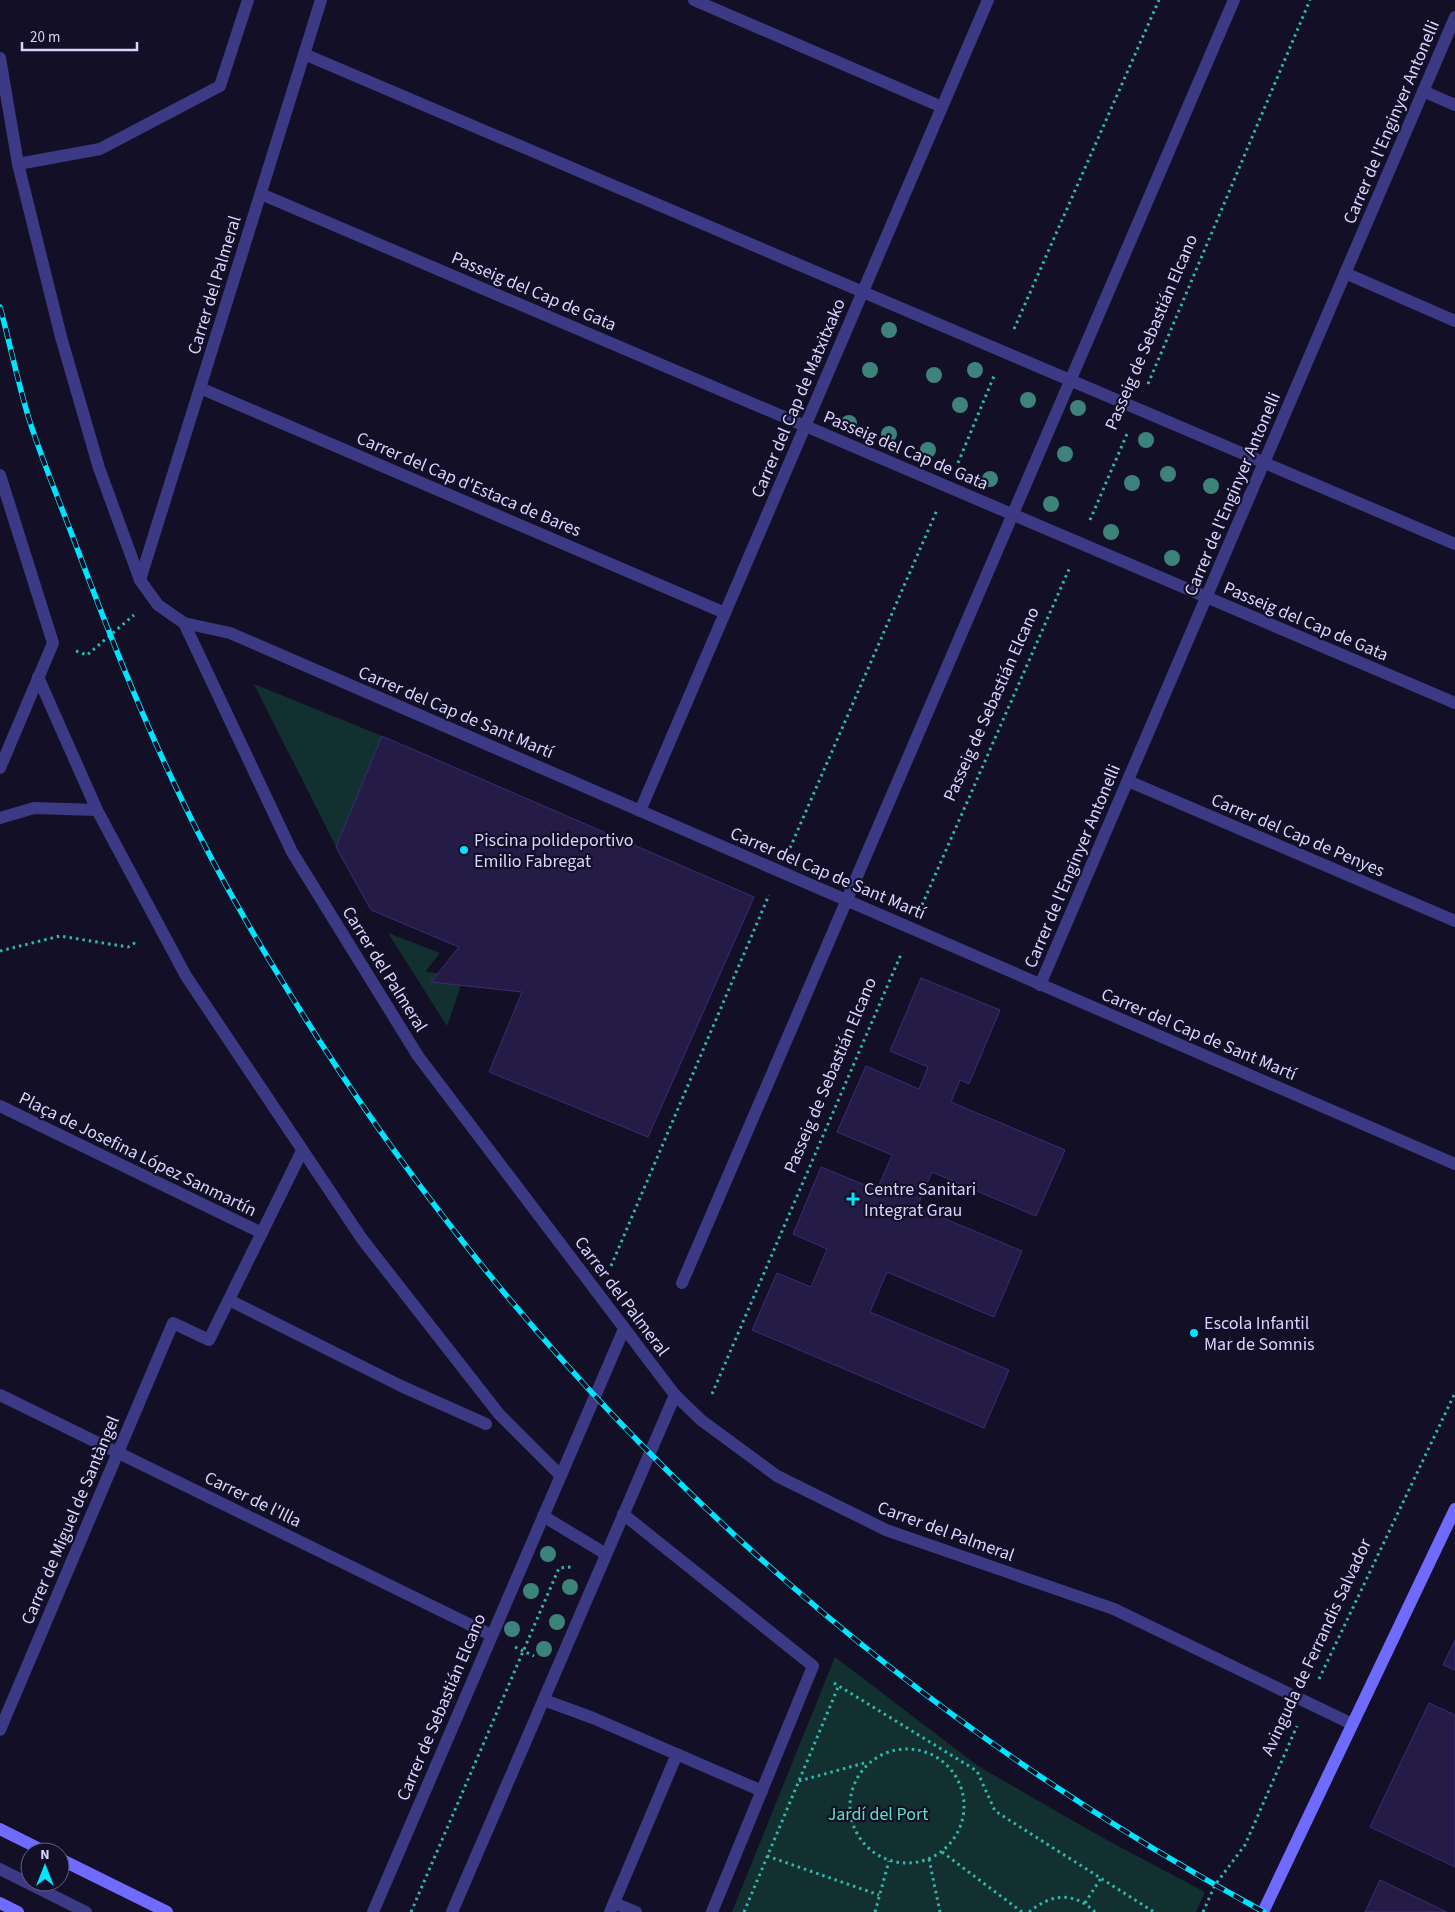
<svg xmlns="http://www.w3.org/2000/svg" width="1455" height="1912" viewBox="0 0 1455 1912" font-family="'Source Sans 3',sans-serif">
<rect width="100%" height="100%" fill="#130f26"/>
<g fill="#12302f">
<polygon points="254,684 382,736 336,847"/>
<polygon points="388,933 440,953 425,972 438,973 431,982 461,985 447,1026"/>
<polygon points="835,1657 978,1766 1103,1838 1205,1892 1196,1912 732,1912"/>
</g>
<g fill="#241b47" stroke="#3b2d73">
<polygon points="382,736 754,897 648,1137 489,1072 522,992 431,982 459,947 371,910 336,847"/>
<polygon points="921,978 1000,1010 969,1084 960,1080 951,1102 1065,1150 1036,1216 932,1172 917,1207 1022,1251 994,1317 887,1272 870,1312 1009,1370 984,1428 752,1330 777,1273 811,1287 827,1249 793,1234 821,1167 877,1190 892,1155 837,1132 866,1066 919,1089 928,1067 890,1051"/>
<polygon points="1455,1640 1455,1670 1443,1665"/>
<polygon points="1429,1703 1455,1715 1455,1867 1370,1827"/>
<polygon points="1380,1880 1447,1912 1365,1912"/>
</g>
<g fill="none" stroke-linecap="round" stroke-linejoin="round">
<g stroke="#2fb8b0" stroke-width="3" stroke-dasharray="2.5 4" stroke-linecap="butt">
<polyline points="1014,329 1159,0"/>
<polyline points="1148,384 1310,0"/>
<polyline points="958,463 994,376"/>
<polyline points="1090,520 1127,434"/>
<polyline points="76,651 87,655 134,615"/>
<polyline points="790,848 937,510"/>
<polyline points="922,905 1070,567"/>
<polyline points="0,951 60,936 128,947 138,941"/>
<polyline points="611,1266 769,895"/>
<polyline points="712,1394 902,952"/>
<polyline points="515,1647 534,1656"/>
<polyline points="1319,1679 1455,1393"/>
<polyline points="834,1683 977,1771 995,1811 1154,1912"/>
<circle cx="907" cy="1806" r="57"/>
<polyline points="799,1781 868,1762"/>
<polyline points="942,1852 1022,1912"/>
<polyline points="767,1856 879,1895"/>
<polyline points="929,1859 940,1912"/>
<polyline points="1085,1903 1101,1878"/>
<polyline points="411,1912 559,1568 571,1567"/>
<polyline points="744,1912 839,1685"/>
<polyline points="875,1912 889,1861"/>
<path d="M1029 1912C1051 1894 1073 1891 1095 1912"/>
<polyline points="1203,1912 1215,1885 1245,1845 1297,1726"/>
</g>
<g stroke="#3d3a85" stroke-width="12">
<polyline points="623,1514 813,1666 712,1912"/>
<polyline points="544,1700 593,1718 762,1791"/>
<polyline points="0,1869 86,1912"/>
<polyline points="614,1903 636,1912"/>
<polyline points="610,1912 677,1754"/>
</g>
<g stroke="#3d3a85" stroke-width="12">
<polyline points="694,0 942,107"/>
<polyline points="304,54 1455,544"/>
<polyline points="0,58 18,164 61,337 99,468 140,580 158,605 184,623 292,852 418,1056 675,1395 701,1420 777,1476 886,1530 1114,1609 1352,1724"/>
<polyline points="1423,91 1455,105"/>
<polyline points="18,164 100,149 220,86 248,0"/>
<polyline points="261,194 1455,703"/>
<polyline points="1345,273 1455,321"/>
<polyline points="200,388 725,613"/>
<polyline points="0,475 53,643 0,768"/>
<polyline points="140,580 321,0"/>
<polyline points="184,623 230,633 1455,1164"/>
<polyline points="38,677 97,810 186,976 362,1239 499,1414 560,1475"/>
<polyline points="1128,781 1455,921"/>
<polyline points="640,811 988,0"/>
<polyline points="0,818 34,808 97,810"/>
<polyline points="1040,985 1455,17"/>
<polyline points="0,1106 262,1233"/>
<polyline points="682,1283 1234,0"/>
<polyline points="229,1300 401,1386 486,1424"/>
<polyline points="0,1395 491,1635"/>
<polyline points="543,1516 606,1554"/>
<polyline points="0,1730 173,1323 209,1340 302,1151"/>
<polyline points="373,1912 624,1329"/>
<polyline points="452,1912 675,1395"/>
</g>
<g stroke="#6f6bff" stroke-width="12">
<polyline points="0,1829 46,1852"/>
<polyline points="60,1859 167,1912"/>
<polyline points="0,1903 18,1912"/>
<polyline points="1263,1912 1455,1509"/>
</g>
<defs>
<path id="rail" d="M0 307C10 344 18 383 29 419 43 463 61 505 77 548 109 634 143 720 183 802 222 884 270 963 319 1040 557 1410 877 1702 1264 1912"/>
</defs>
<use href="#rail" stroke="#00e5ff" stroke-width="5.5"/>
<use href="#rail" stroke="#130f26" stroke-width="4" stroke-dasharray="11" stroke-linecap="butt"/>
</g>
<g fill="#3d827b">
<circle cx="889" cy="330" r="8"/>
<circle cx="870" cy="370" r="8"/>
<circle cx="975" cy="370" r="8"/>
<circle cx="934" cy="375" r="8"/>
<circle cx="1028" cy="400" r="8"/>
<circle cx="960" cy="405" r="8"/>
<circle cx="1078" cy="408" r="8"/>
<circle cx="849" cy="423" r="8"/>
<circle cx="889" cy="434" r="8"/>
<circle cx="1146" cy="440" r="8"/>
<circle cx="928" cy="450" r="8"/>
<circle cx="1065" cy="454" r="8"/>
<circle cx="1168" cy="474" r="8"/>
<circle cx="990" cy="479" r="8"/>
<circle cx="1132" cy="483" r="8"/>
<circle cx="1211" cy="486" r="8"/>
<circle cx="1051" cy="504" r="8"/>
<circle cx="1111" cy="532" r="8"/>
<circle cx="1172" cy="558" r="8"/>
<circle cx="548" cy="1554" r="8"/>
<circle cx="570" cy="1587" r="8"/>
<circle cx="531" cy="1591" r="8"/>
<circle cx="557" cy="1622" r="8"/>
<circle cx="512" cy="1629" r="8"/>
<circle cx="544" cy="1649" r="8"/>
</g>
<g fill="#00e5ff" stroke="#130f26" stroke-width="2">
<circle cx="464" cy="850" r="5"/>
<path d="M850.5 1191.5h5v5h5v5h-5v5h-5v-5h-5v-5h5z"/>
<circle cx="1194" cy="1333" r="5"/>
</g>
<g text-anchor="middle" stroke-width="4.5" stroke-linejoin="round" paint-order="stroke">
<g font-size="18" fill="#d9d4ff" stroke="#130f26">
<text transform="translate(1391 122) rotate(-67)" y="6">Carrer de l'Enginyer Antonelli</text>
<text transform="translate(214 285) rotate(-73)" y="6">Carrer del Palmeral</text>
<text transform="translate(534 291) rotate(23)" y="6">Passeig del Cap de Gata</text>
<text transform="translate(1151 332) rotate(-67)" y="6">Passeig de Sebastián Elcano</text>
<text transform="translate(798 398) rotate(-67)" y="6">Carrer del Cap de Matxitxako</text>
<text transform="translate(906 450) rotate(23)" y="6">Passeig del Cap de Gata</text>
<text transform="translate(469 484) rotate(23)" y="6">Carrer del Cap d'Estaca de Bares</text>
<text transform="translate(1232 494) rotate(-67)" y="6">Carrer de l'Enginyer Antonelli</text>
<text transform="translate(1306 621) rotate(23)" y="6">Passeig del Cap de Gata</text>
<text transform="translate(991 704) rotate(-66)" y="6">Passeig de Sebastián Elcano</text>
<text transform="translate(456 712) rotate(23)" y="6">Carrer del Cap de Sant Martí</text>
<text transform="translate(1298 835) rotate(23)" y="6">Carrer del Cap de Penyes</text>
<text transform="translate(1072 866) rotate(-67)" y="6">Carrer de l'Enginyer Antonelli</text>
<text transform="translate(828 873) rotate(23)" y="6">Carrer del Cap de Sant Martí</text>
<text transform="translate(385 969) rotate(58)" y="6">Carrer del Palmeral</text>
<text transform="translate(1199 1034) rotate(23)" y="6">Carrer del Cap de Sant Martí</text>
<text transform="translate(830 1075) rotate(-67)" y="6">Passeig de Sebastián Elcano</text>
<text transform="translate(138 1154) rotate(26)" y="6">Plaça de Josefina López Sanmartín</text>
<text transform="translate(622 1296) rotate(53)" y="6">Carrer del Palmeral</text>
<text transform="translate(253 1499) rotate(26)" y="6">Carrer de l'Illa</text>
<text transform="translate(70 1520) rotate(-67)" y="6">Carrer de Miguel de Santàngel</text>
<text transform="translate(946 1531) rotate(20)" y="6">Carrer del Palmeral</text>
<text transform="translate(1316 1647) rotate(-65)" y="6">Avinguda de Ferrandis Salvador</text>
<text transform="translate(441 1707) rotate(-67)" y="6">Carrer de Sebastián Elcano</text>
</g>
<g font-size="18" fill="#d9d4ff" stroke="#130f26" text-anchor="start">
<text x="474" y="846">Piscina polideportivo<tspan x="474" dy="21">Emilio Fabregat</tspan></text>
<text x="864" y="1195">Centre Sanitari<tspan x="864" dy="21">Integrat Grau</tspan></text>
<text x="1204" y="1329">Escola Infantil<tspan x="1204" dy="21">Mar de Somnis</tspan></text>
</g>
<g font-size="18" fill="#5fe0c0" stroke="#130f26">
<text x="878" y="1820">Jardí del Port</text>
</g>
</g>
<g transform="translate(45 1867)"><circle r="24" fill="#130f26" stroke="#625e7d"/>
<path d="M0-4L9 19L0 12L-9 19Z" fill="#00e5ff"/>
<text y="-8" font-size="14" font-weight="bold" text-anchor="middle" fill="#d9d4ff">N</text>
</g>
<path d="M22 42v8h115v-8" fill="none" stroke="#d9d4ff" stroke-width="2.5"/>
<text x="30" y="42" font-size="15" fill="#d9d4ff" stroke="#130f26" stroke-width="4" paint-order="stroke">20 m</text>
</svg>
